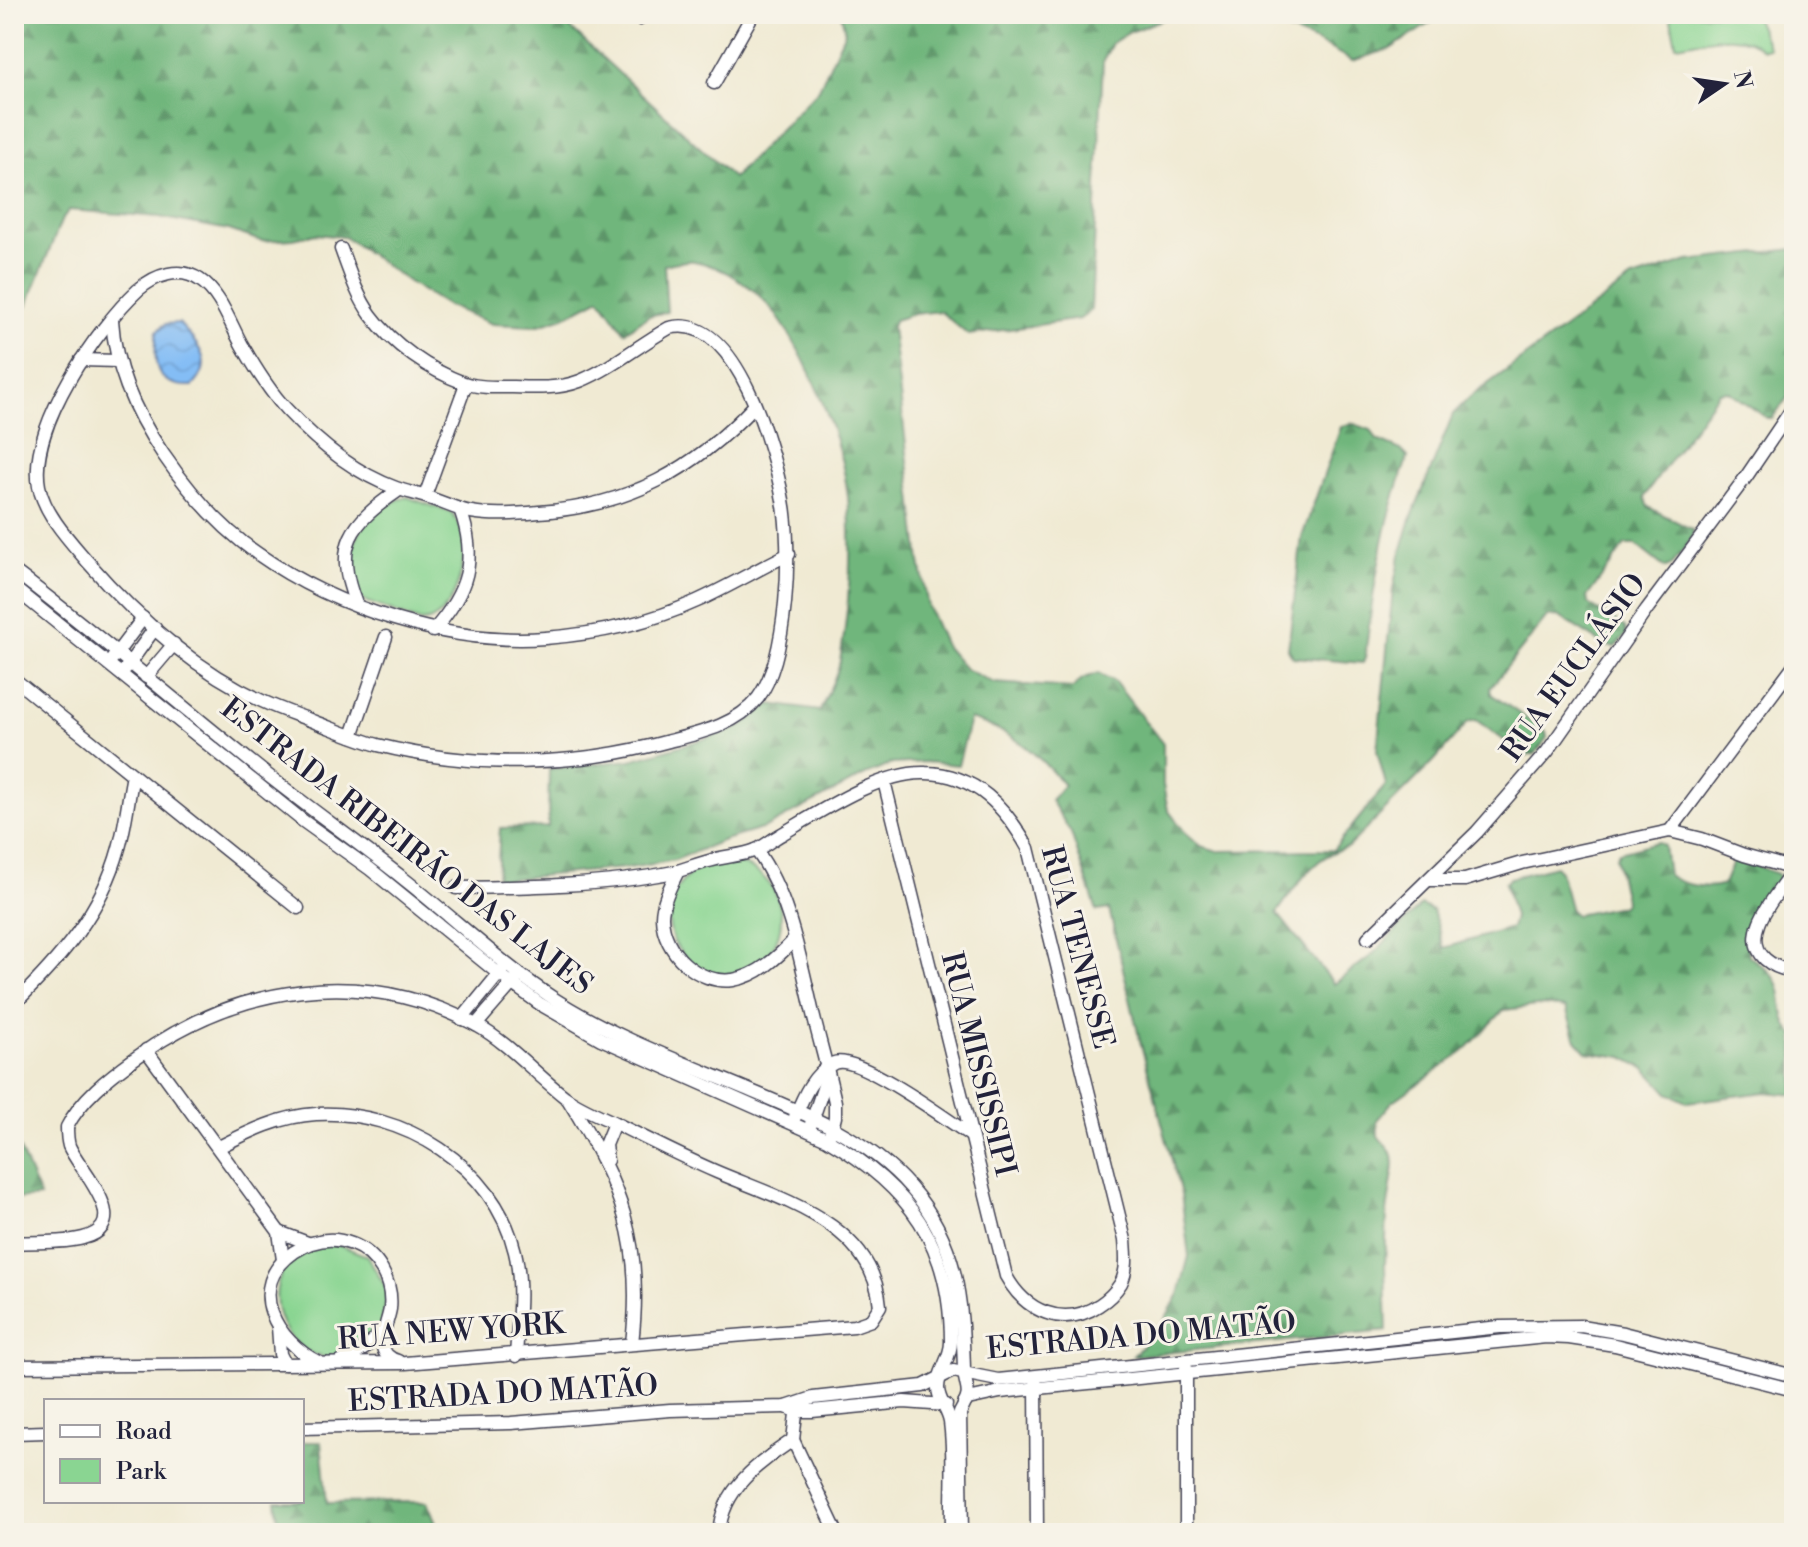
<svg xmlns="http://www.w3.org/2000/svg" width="1808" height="1547" viewBox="0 0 1808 1547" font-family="'Libre Bodoni',serif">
<defs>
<pattern id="forest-firs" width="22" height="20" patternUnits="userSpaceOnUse" patternTransform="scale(2)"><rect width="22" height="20" fill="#6fb67c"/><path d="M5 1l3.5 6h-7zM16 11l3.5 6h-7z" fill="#5b9467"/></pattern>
<pattern id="water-waves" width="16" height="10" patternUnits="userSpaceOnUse" patternTransform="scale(2)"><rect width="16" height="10" fill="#84bdf5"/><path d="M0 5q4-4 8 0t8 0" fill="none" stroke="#72a2d3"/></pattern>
</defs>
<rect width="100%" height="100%" fill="#f7f3e8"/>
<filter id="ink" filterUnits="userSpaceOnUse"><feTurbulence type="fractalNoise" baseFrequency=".0125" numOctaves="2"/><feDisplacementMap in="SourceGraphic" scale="16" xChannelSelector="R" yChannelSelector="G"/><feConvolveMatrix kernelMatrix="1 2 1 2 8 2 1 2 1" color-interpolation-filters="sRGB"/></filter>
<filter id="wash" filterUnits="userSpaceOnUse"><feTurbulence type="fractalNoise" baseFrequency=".006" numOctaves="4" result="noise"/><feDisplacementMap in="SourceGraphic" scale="32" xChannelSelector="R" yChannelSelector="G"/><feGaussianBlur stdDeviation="1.8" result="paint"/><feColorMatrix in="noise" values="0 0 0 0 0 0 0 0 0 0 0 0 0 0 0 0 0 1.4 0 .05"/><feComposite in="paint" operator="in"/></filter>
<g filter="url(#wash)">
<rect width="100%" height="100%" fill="#f0ead3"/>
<g fill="#8ad592" stroke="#567c66" stroke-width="2">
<path d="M1670 14H1754L1769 48 1763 49C1737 29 1707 41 1676 45Z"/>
<path d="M407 497 452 513C457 520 461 528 463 537 468 562 453 622 421 622L362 600C335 559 361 508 407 497Z"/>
<circle cx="725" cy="918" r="56"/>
<path d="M337 1244 367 1256 388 1291 380 1331C368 1339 352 1355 338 1357 280 1365 247 1272 312 1247 319 1244 329 1245 337 1244Z"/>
</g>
<g fill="url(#forest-firs)" stroke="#486c5c" stroke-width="2">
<path d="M14 14H555L733 178 819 89 845 32 841 14H1176L1130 32 1112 43 1103 61 1091 310 1080 319 968 335 940 311 914 314 894 320 892 327 920 562 928 607 945 646 965 669 994 683 1073 688 1082 679 1098 673 1114 681 1163 744V785L1168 810 1185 832 1201 846 1218 851 1333 850 1386 785 1377 751 1393 589 1400 555 1410 522 1453 414 1470 397 1630 280 1688 261 1794 249V389L1772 418H1767L1728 391 1719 392 1644 497 1648 507 1693 530 1692 538 1671 566 1665 568 1636 545H1625L1587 597 1588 604 1625 627 1626 635 1615 647 1606 646 1558 616 1547 617 1490 688 1491 694 1546 732 1547 738 1535 754 1526 756 1476 720 1468 722 1434 761 1348 847C1315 854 1296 886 1277 913L1334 984 1372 955 1421 905 1433 911 1444 948 1511 928 1514 917 1505 883 1510 878 1555 866 1560 871 1571 911 1576 915 1621 906 1625 901 1616 857 1619 852 1658 842 1664 846 1668 875C1681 885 1708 890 1724 884L1733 862 1741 860 1778 874 1780 882C1763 906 1742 925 1749 956 1760 964 1772 971 1778 984 1785 1001 1779 1021 1794 1034V1095L1766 1092 1687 1102 1668 1093 1646 1069 1623 1057 1587 1052 1576 1040 1566 1008 1544 1005 1504 1010 1462 1053 1392 1102 1377 1120 1378 1136 1393 1155 1394 1165 1387 1212 1385 1266 1387 1331 1133 1356 1164 1321 1179 1294 1189 1256 1181 1194 1139 1037 1109 909 1097 911 1071 833 1051 800 1064 785C1035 751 1013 732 970 719L958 765 926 762 892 764 865 775 765 828 724 840 675 860 636 867 497 880 500 828 548 827 549 769 631 760 701 740 740 727 770 704 820 711C826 695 837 678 840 661 849 609 853 549 848 497 842 440 807 353 771 308 753 286 722 266 694 261 685 260 673 263 664 265L667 312 648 316 625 332 600 298 564 317 536 326 492 324 446 305 410 283 345 237 316 234 293 239 261 241 229 230 159 217 69 210 62 219 14 338Z"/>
<path d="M1223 14H1444L1390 49 1352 61C1314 37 1267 22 1223 14Z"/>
<path d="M1351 423 1371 430 1377 440 1401 450 1408 457C1383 522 1373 589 1365 658L1363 663 1293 657 1288 649 1302 537 1341 427Z"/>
<polygon points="14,1136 40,1197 14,1199"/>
<polygon points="302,1442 321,1442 327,1503 427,1502 440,1533 274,1533 278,1519 276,1501 302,1501"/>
</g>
<path fill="url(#water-waves)" stroke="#537098" stroke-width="2" d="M179 323C196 343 217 362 193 386 153 388 153 362 157 331L165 324Z"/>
</g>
<g filter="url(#ink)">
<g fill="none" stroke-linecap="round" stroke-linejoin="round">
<defs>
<g id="minor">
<polyline points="640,19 643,14"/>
<polyline points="714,83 753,14"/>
<path d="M341 249C349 271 357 296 371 315 393 345 429 370 464 383 479 388 498 387 513 387 535 388 559 389 580 381 612 368 639 345 669 328 737 310 774 452 783 500 792 547 788 658 758 698 737 725 700 733 669 741 575 767 473 769 378 745 357 739 336 730 315 722 297 715 279 709 262 701 195 670 135 616 87 561 69 540 44 513 39 486 28 427 97 328 138 290 155 275 180 266 200 280 221 294 230 324 242 345 255 368 269 391 287 410 317 442 354 473 396 488 407 492 418 494 429 498 443 502 457 510 471 512 493 516 517 514 539 512 629 506 694 470 755 405"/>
<path d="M112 320C115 369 135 413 163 454 189 492 221 528 258 554 336 609 450 645 545 638 597 634 649 623 697 601 728 587 758 569 789 554"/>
<polyline points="81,360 117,361"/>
<polyline points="425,496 466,384"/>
<path d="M14 571C96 633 174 700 255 765 303 804 355 840 404 879 455 919 502 965 556 1000 615 1038 687 1064 751 1091 809 1115 868 1139 910 1187 958 1242 962 1300 964 1369 965 1392 974 1388 960 1413L962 1533"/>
<path d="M14 588 303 821 370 869 499 974 540 1004 601 1039 827 1139C909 1187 951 1244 951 1342 951 1359 938 1371 938 1388 938 1400 948 1410 950 1422 955 1458 951 1497 952 1533"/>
<path d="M356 604C333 545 350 524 399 490"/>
<path d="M433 631C468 592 478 559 460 509"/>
<polyline points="113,658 143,618"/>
<polyline points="126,668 155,628"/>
<polyline points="146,677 174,644"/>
<polyline points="14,679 298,908"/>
<polyline points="352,736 386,637"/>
<polyline points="1670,831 1794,665"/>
<path d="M756 850C790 895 801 964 814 1018 821 1046 829 1074 835 1102V1117L831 1132"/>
<path d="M1794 869C1780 892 1738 933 1765 959 1773 966 1783 970 1794 971"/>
<path d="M678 871C671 885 662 902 662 917 663 952 698 985 733 980 758 976 778 957 794 940"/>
<polyline points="1430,880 1465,880 1522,863 1670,831 1702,839 1744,855 1794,869"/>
<path d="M456 888C528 887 604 886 674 872 686 869 697 864 709 861 724 856 742 856 756 850 765 846 774 838 782 834 821 811 881 771 926 773 976 774 1006 808 1028 848L1125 1240C1126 1254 1128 1269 1121 1283 1116 1291 1107 1300 1099 1305 1063 1329 1025 1311 1006 1276L884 781"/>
<polyline points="1368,938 1477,832 1547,752 1647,609 1746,477 1794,406"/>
<path d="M14 1004C60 959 102 911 119 848 126 824 128 799 133 775"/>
<polyline points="462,1019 503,969"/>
<polyline points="476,1025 516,979"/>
<polyline points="146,1050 279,1232 283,1260"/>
<path d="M569 1101C621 1184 644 1244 632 1343"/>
<path d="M795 1117C803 1097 813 1073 834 1063 856 1053 948 1120 970 1135"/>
<polyline points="811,1124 828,1074"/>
<path d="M219 1147C250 1131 281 1116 316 1114 402 1109 495 1166 515 1252 523 1285 518 1322 516 1356"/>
<polyline points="607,1160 605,1145 614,1123"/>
<polyline points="279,1232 308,1243"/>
<path d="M14 1243C36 1241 62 1244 83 1238 136 1225 79 1170 69 1146 67 1139 67 1134 67 1127 81 1099 109 1077 134 1059 236 985 362 964 476 1025 510 1044 534 1073 565 1097 579 1107 598 1115 613 1122 647 1139 682 1157 717 1172 780 1199 873 1223 880 1306L871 1320 854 1326 405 1363 14 1366"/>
<polyline points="278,1327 280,1354 285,1364"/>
<polyline points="341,1362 365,1348 383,1330"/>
<path d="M320 1363C276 1342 244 1287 294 1252 312 1240 332 1236 352 1244 378 1254 393 1282 390 1309 387 1327 371 1354 398 1361"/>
<polyline points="1036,1384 1037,1533"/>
<polyline points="964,1404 968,1399 1000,1392 1546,1337 1569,1338 1615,1345 1794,1390"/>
<polyline points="786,1407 797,1411 812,1411 904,1402 946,1405"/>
<polyline points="302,1428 511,1423 670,1410 786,1407 813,1398 923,1386 953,1371 998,1380 1500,1327 1581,1326 1623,1333 1794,1376"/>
<polyline points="14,1433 46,1432"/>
<polyline points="793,1440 797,1405"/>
<path d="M719 1533C722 1488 759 1463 793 1440L837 1533"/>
<polyline points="1186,1533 1186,1368"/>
</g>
</defs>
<use href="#minor" stroke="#414052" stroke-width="15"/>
<use href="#minor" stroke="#fff" stroke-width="12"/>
</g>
</g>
<g text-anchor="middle" stroke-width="6" stroke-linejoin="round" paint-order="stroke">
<g font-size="30" fill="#22223b" stroke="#f7f3e8">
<text transform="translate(1573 667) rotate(-54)" y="10">RUA EUCLÁSIO</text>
<text transform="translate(407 846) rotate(38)" y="10">ESTRADA RIBEIRÃO DAS LAJES</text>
<text transform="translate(1078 947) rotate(75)" y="10">RUA TENESSE</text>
<text transform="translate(979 1064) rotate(76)" y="10">RUA MISSISSIPI</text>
<text transform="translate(451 1331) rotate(-4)" y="10">RUA NEW YORK</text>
<text transform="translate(1141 1335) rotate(-5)" y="10">ESTRADA DO MATÃO</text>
<text transform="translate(503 1393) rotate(-3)" y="10">ESTRADA DO MATÃO</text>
</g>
</g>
<rect width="1808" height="1547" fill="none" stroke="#f7f3e8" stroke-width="48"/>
<rect x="44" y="1399" width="260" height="104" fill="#f7f3e8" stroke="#a29fa3" stroke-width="2"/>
<rect x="60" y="1425" width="40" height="12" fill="#ffffff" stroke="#a29fa3" stroke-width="2"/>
<text x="116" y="1439" font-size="24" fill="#22223b">Road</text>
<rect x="60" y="1459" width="40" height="24" fill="#8ad592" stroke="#a29fa3" stroke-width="2"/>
<text x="116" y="1479" font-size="24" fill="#22223b">Park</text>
<g transform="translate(1724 84) rotate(77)" stroke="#f7f3e8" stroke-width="6" paint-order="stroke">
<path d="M0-6L14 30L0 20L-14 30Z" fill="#22223b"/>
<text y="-12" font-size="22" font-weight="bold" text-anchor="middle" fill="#22223b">N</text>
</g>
</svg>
